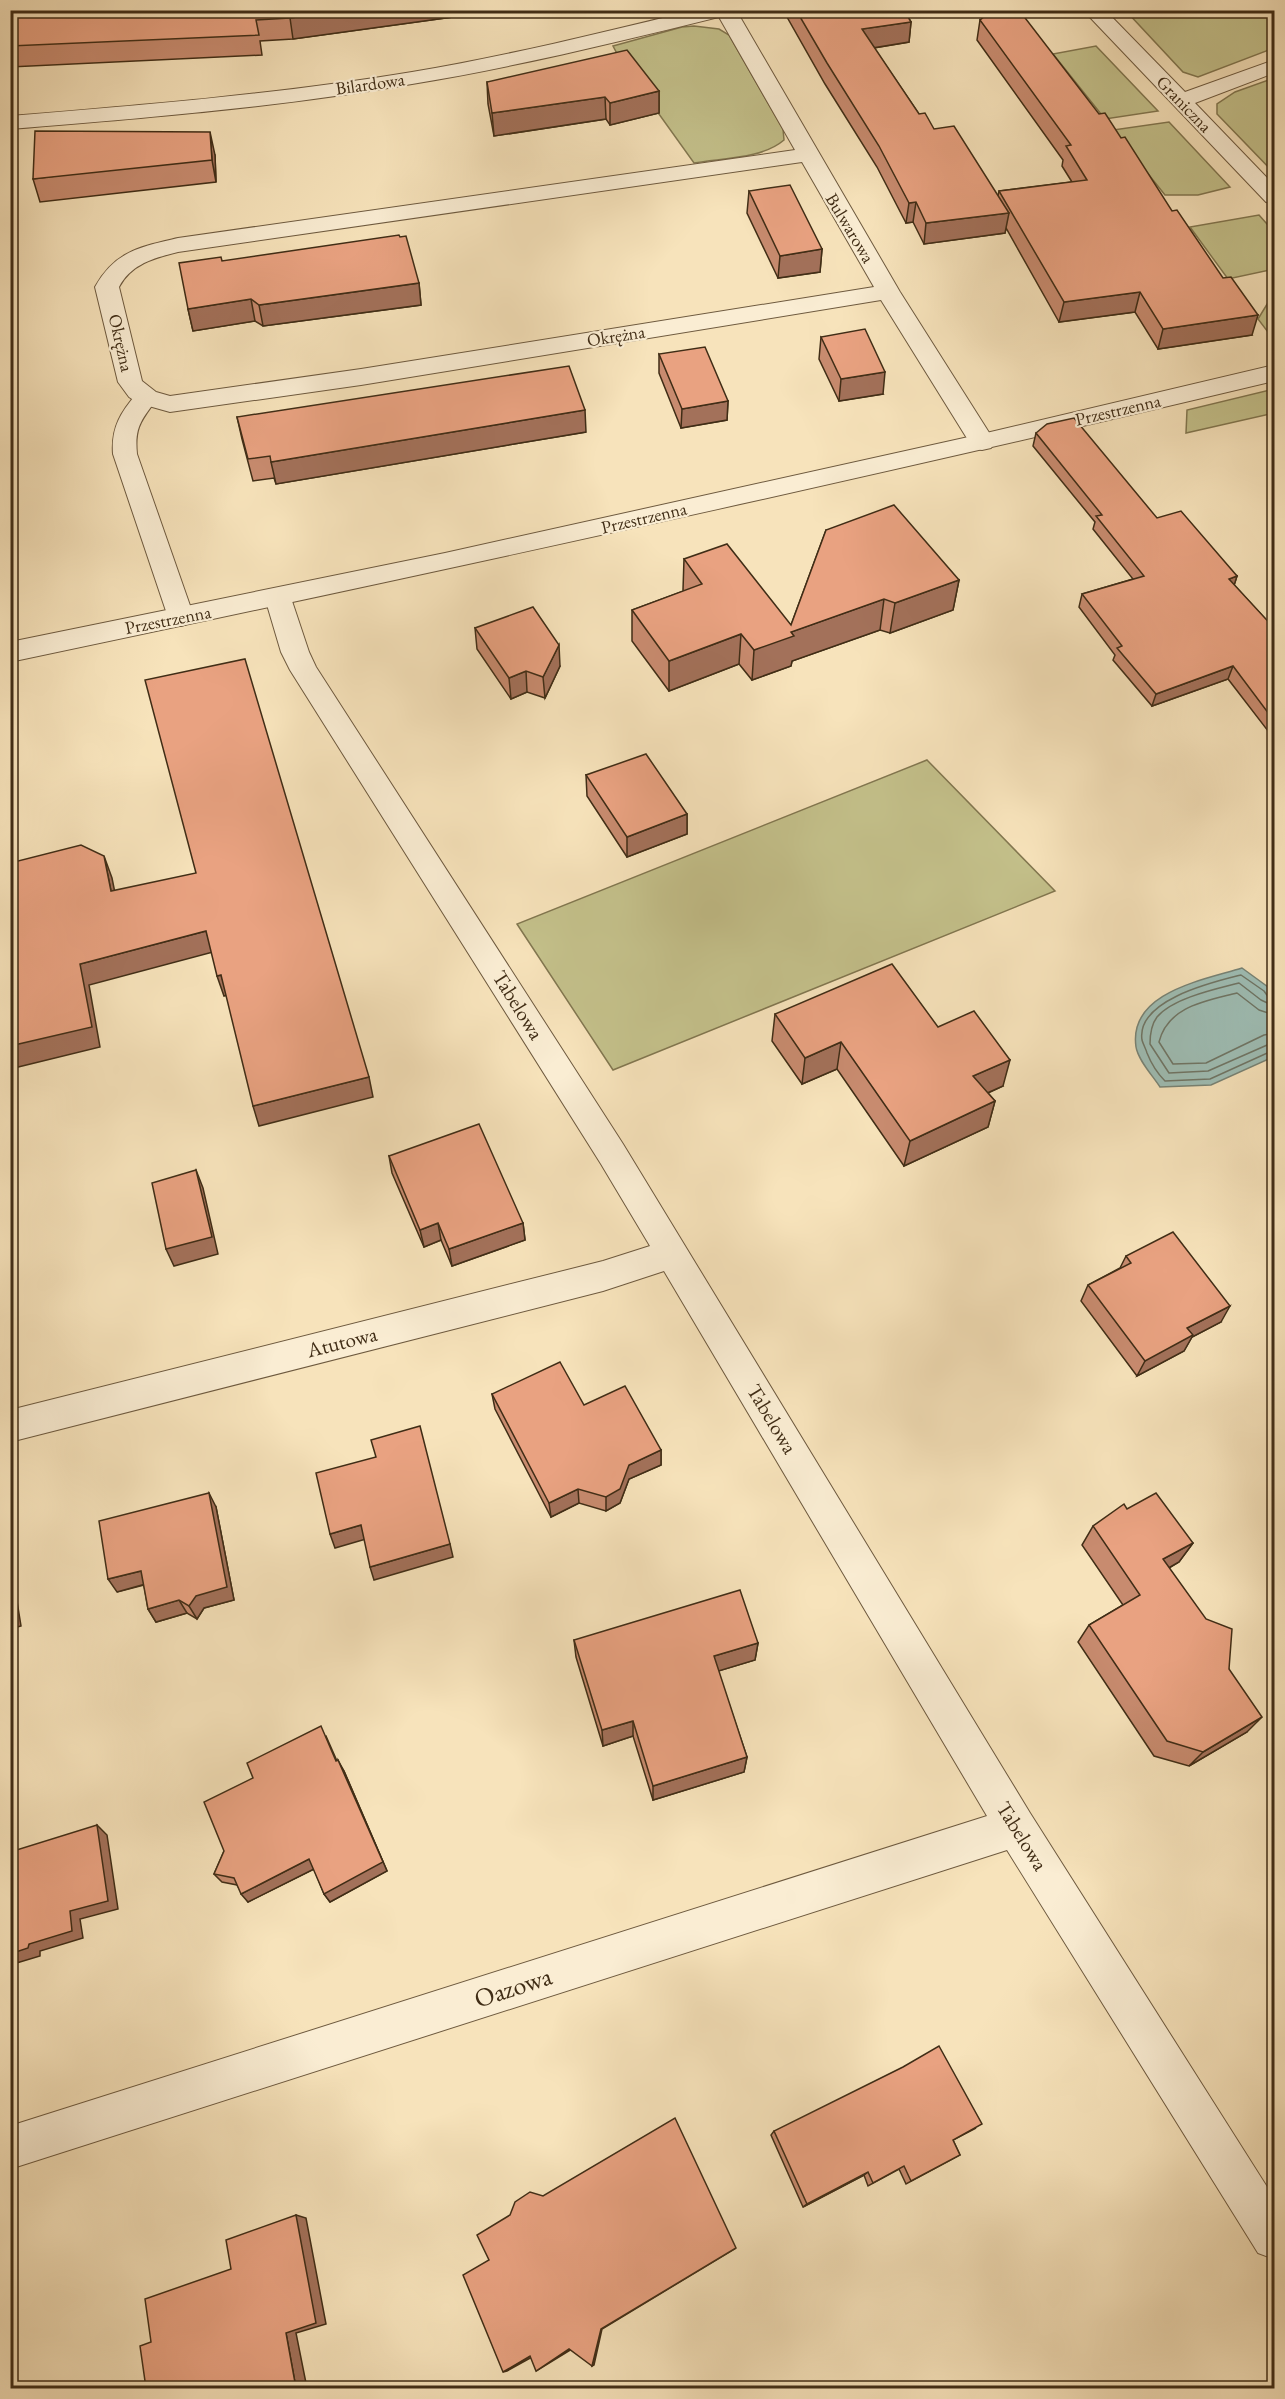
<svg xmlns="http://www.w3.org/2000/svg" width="1285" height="2399" viewBox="0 0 1285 2399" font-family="'EB Garamond',serif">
<rect width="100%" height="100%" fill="#f7e3bb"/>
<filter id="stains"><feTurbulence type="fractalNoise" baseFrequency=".00333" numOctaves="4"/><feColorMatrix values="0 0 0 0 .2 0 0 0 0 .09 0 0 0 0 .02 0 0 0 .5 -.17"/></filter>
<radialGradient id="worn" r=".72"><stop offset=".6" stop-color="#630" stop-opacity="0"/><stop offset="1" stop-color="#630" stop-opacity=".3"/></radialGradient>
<g fill="#c4c18b" stroke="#827750" stroke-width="1.5">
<polygon points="1126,11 1274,11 1274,48 1198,77 1183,72"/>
<path d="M694 26 719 29 729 35 783 129 784 140C762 159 722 158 694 163L621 61 613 46 682 27Z"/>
<polygon points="1096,46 1158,111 1105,119 1053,54"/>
<polygon points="1274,78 1274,173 1217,114 1217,104 1235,92"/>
<polygon points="1169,122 1230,187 1198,195 1165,195 1113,130"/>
<polygon points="1259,215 1274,232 1274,269 1228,279 1190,227"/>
<polygon points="1274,300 1274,340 1258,319 1269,301"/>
<polygon points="1274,389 1274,413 1186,433 1187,410"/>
<polygon points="927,760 1055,891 613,1070 517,924"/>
</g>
<path fill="#9ebdb4" stroke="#788375" stroke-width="1.5" d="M1242 968 1268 987 1274 997V1052L1271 1058 1211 1085 1160 1087C1153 1076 1138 1060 1136 1047 1128 992 1204 980 1242 968Z"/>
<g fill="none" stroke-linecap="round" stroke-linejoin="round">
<g stroke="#6f7565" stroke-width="1.5">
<path d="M1274 999 1269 998 1264 991 1241 975C1213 982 1136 1000 1142 1040 1143 1044 1146 1049 1147 1053 1151 1063 1157 1073 1165 1081L1210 1079 1274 1050"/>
<path d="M1274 1006 1261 1000 1239 983C1216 989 1173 998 1157 1017 1151 1025 1150 1035 1150 1044L1169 1073 1208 1071 1274 1042"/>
<path d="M1274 1015 1259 1010 1237 993C1206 1001 1168 1006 1159 1042L1173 1064 1206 1063 1264 1035 1274 1033"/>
</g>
<defs>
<path id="service" d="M146 390 154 392 158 397C143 419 134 425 137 454L194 617 190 623 181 626 172 623 168 617 113 454C111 427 121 412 138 392Z"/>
<g id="minor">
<path d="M695 10H736L900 292 995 442 991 448 982 450 973 448 881 300 361 385 170 412 138 403 129 397 118 382 95 287C115 251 140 247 178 238L795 150 719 17C617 42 516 67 412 84 280 107 145 118 10 129V116C145 105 279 94 412 72 507 56 601 33 695 10ZM802 162 874 287 361 369 170 396 156 392 142 381 119 287C131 264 154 258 178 252Z"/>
<polygon points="1083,10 1105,10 1185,92 1274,60 1274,73 1195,103 1274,185 1274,204 1266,202"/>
<polygon points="278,589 287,591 291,598 309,652 316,667 623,1144 1030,1813 1274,2198 1274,2259 1258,2253 1007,1850 10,2169 10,2126 987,1816 664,1271 603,1291 10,1442 10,1410 603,1261 650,1246 601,1164 290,670 281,652 265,598 269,591"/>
</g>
<path id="tertiary" d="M1274 365V381C855 481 433 573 10 662V642L445 553 982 434Z"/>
</defs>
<use href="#service" stroke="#6e5a3f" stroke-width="2"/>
<use href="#minor" stroke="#6e5a3f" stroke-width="2"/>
<use href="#tertiary" stroke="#6e5a3f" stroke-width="2"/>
<use href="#service" fill="#faedd3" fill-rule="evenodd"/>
<use href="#minor" fill="#faedd3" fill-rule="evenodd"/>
<use href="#tertiary" fill="#faedd3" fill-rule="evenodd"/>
</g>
<g fill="#c88b6f" stroke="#402d16" stroke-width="1.5">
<polygon points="10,10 504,10 293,39 260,41 262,55 10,67"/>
<polygon points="787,10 904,10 911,22 909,42 874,48 919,114 998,196 999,191 1072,182 1062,166 1063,160 977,40 980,20 1252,335 1158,349 1135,312 1059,322 1006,228 1005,233 924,244 913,222 906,223 877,167 825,84 787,17"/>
<polygon points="487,82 659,91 659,113 610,125 606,119 494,136 488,104"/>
<polygon points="215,155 216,182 40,202 33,179"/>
<polygon points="749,191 822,249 820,272 778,278 747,213"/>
<polygon points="222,261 419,283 421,305 263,326 255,321 193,331 188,309"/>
<polygon points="821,337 883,394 839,401 819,359"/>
<polygon points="659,354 728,401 727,420 681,428 659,373"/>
<polygon points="237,417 586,432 276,484 274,478 253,481 242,439"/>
<polygon points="1036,433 1157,518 1237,576 1234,585 1275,629 1275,740 1228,679 1152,706 1113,660 1115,655 1079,607 1082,594 1133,579 1093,529 1095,522 1033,446"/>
<polygon points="826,530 959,580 953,610 890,633 880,630 792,661 791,666 752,680 739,664 669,691 632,641 632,610 684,591 683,590 684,559 791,625"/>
<polygon points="475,628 560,666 545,698 527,692 511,699 477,649"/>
<polygon points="586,775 687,814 687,834 627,857 587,796"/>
<polygon points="775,1014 938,1027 1003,1086 988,1093 995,1101 988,1127 904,1166 837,1069 802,1084 772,1041"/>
<polygon points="389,1156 523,1223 525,1240 452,1266 441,1240 424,1247 392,1173"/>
<polygon points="1126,1256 1221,1322 1192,1337 1184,1351 1137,1376 1081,1301 1088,1285 1120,1268"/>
<polygon points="492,1394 584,1405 661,1450 661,1465 629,1479 620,1503 606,1511 579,1503 551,1517 495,1409"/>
<polygon points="216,1507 234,1600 204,1608 197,1619 187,1613 156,1622 148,1609 144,1585 117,1592"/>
<polygon points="1127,1509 1193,1543 1179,1562 1169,1568 1229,1669 1247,1732 1189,1766 1154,1756 1078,1642 1089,1625 1123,1605 1082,1545 1093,1526"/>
<polygon points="574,1640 758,1643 755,1660 718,1671 747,1757 744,1772 653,1800 633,1736 603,1746 576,1657"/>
<polygon points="326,1736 337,1761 344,1771 387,1871 330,1902 324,1894 314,1869 248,1902 237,1885 222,1882 214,1874 224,1851 253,1778"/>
<polygon points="976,2128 953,2140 960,2155 906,2184 899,2169 868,2186 864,2175 803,2207 771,2135 774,2131"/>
</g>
<g fill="#a3715a" stroke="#402d16" stroke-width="1.5">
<polygon points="346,10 504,10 293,39 290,18"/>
<polygon points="911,22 909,42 860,50 862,29"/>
<polygon points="659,91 659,113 610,125 610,103"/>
<polygon points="605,97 606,119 494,136 492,113"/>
<polygon points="210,132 215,155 216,182 212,160"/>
<polygon points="916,202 913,222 906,223 909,203"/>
<polygon points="1009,213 1005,233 924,244 926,223"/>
<polygon points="822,249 820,272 778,278 780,256"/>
<polygon points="419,283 421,305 263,326 259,305"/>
<polygon points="1140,292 1135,312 1059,322 1064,302"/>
<polygon points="251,299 255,321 193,331 188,309"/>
<polygon points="1258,315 1252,335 1158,349 1163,329"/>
<polygon points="885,372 883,394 839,401 841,379"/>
<polygon points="728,401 727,420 681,428 682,409"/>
<polygon points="585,410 586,432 276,484 271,462"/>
<polygon points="1237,576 1233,589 1229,579"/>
<polygon points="959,580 953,610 890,633 895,603"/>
<polygon points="884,599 880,630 792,661 791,666 752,680 754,650 791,632"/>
<polygon points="741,634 739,664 669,691 669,661"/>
<polygon points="559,645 560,666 545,698 543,677"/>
<polygon points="1233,666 1228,679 1152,706 1156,694"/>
<polygon points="526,671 527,692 511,699 509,678"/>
<polygon points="687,814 687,834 627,857 627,837"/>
<polygon points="104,856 112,878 119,913 111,891"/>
<polygon points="206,931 213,952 89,985 100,1047 10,1069 10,1046 80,964"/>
<polygon points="221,975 228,995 224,996 217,976"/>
<polygon points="841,1042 837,1069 802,1084 805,1058"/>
<polygon points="1010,1060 1003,1086 967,1102 973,1076"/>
<polygon points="369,1077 373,1097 259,1126 253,1106"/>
<polygon points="995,1101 988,1127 904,1166 910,1141"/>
<polygon points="196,1170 203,1188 218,1254 174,1266 166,1249"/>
<polygon points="438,1223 441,1240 424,1247 420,1230"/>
<polygon points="523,1223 525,1240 452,1266 449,1249"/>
<polygon points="1230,1306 1221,1322 1192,1337 1184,1351 1137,1376 1145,1361 1187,1328"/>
<polygon points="661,1450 661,1465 629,1479 620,1503 606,1511 606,1497 629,1465"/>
<polygon points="578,1489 579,1503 551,1517 549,1503"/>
<polygon points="209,1493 216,1507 234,1600 204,1608 197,1619 189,1606"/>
<polygon points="361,1525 366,1539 335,1548 330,1534"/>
<polygon points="1193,1543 1179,1562 1151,1578 1163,1559"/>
<polygon points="450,1544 453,1557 374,1580 370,1567"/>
<polygon points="10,1558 21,1626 10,1629"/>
<polygon points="141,1571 149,1583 117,1592 108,1579"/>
<polygon points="179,1600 187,1613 156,1622 148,1609"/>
<polygon points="758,1643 755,1660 712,1673 714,1656"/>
<polygon points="1262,1717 1247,1732 1189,1766 1203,1752"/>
<polygon points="633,1721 633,1736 603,1746 602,1730"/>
<polygon points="747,1757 744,1772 653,1800 653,1786"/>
<polygon points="338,1760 344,1771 387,1871 330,1902 324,1894"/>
<polygon points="97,1825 107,1835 118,1909 80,1919 83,1938 40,1951 40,1956 10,1965 10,1954 29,1944 70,1911"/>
<polygon points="309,1859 316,1868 248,1902 241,1894"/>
<polygon points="868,2172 864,2175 803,2207 807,2204"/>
<polygon points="296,2215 306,2218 326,2324 296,2333 307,2388 296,2388 286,2333"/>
<polygon points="736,2248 602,2329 594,2365 592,2366 601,2329"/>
<polygon points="569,2349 572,2349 536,2371"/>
<polygon points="530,2356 534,2356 507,2371 503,2372"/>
</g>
<g fill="#e9a281" stroke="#402d16" stroke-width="1.5">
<polygon points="10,10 346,10 290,18 256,20 259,35 10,46"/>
<polygon points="796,10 904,10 911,22 862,29 919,114 925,113 934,129 954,126 1009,213 926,223 916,202 909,203 879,146 827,63"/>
<polygon points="993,10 1019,10 1099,114 1105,113 1121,138 1125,137 1172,211 1177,210 1223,278 1231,277 1258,315 1163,329 1140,292 1064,302 999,191 1087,180 1066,146 1071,145 980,20"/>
<polygon points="627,50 659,91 610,103 605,97 492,113 487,82"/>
<polygon points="35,131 210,132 212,160 33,179"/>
<polygon points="790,185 822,249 780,256 749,191"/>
<polygon points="399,235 400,237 406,236 419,283 259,305 251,299 188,309 179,263 221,257 222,261"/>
<polygon points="865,329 885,372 841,379 821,337"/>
<polygon points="705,347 728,401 682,409 659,354"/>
<polygon points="569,366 585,410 271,462 270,456 248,459 237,417"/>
<polygon points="1074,418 1157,518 1181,511 1237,576 1229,579 1275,629 1275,722 1233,666 1156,694 1117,648 1122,646 1082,594 1144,576 1096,516 1102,515 1036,433 1047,424"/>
<polygon points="894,505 959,580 895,603 884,599 791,632 794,636 754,650 741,634 669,661 632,610 702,584 684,559 727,544 791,625 826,530"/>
<polygon points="533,607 559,645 543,677 526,671 509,678 475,628"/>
<polygon points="245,659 369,1077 253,1106 221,975 217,976 206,931 80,964 92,1027 10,1046 10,863 81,845 104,856 111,891 196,873 145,680"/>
<polygon points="646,754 687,814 627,837 586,775"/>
<polygon points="892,964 938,1027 974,1011 1010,1060 973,1076 995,1101 910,1141 841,1042 805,1058 775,1014"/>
<polygon points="479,1124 523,1223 449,1249 438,1223 420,1230 389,1156"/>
<polygon points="196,1170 212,1237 166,1249 152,1183"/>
<polygon points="1173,1232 1230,1306 1187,1328 1193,1335 1145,1361 1088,1285 1131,1263 1126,1256"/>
<polygon points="560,1362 584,1405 625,1386 661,1450 629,1465 620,1489 606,1497 578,1489 549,1503 492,1394"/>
<polygon points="420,1426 450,1544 370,1567 361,1525 330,1534 316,1473 376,1457 371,1440"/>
<polygon points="209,1493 227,1587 196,1596 189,1606 179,1600 148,1609 141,1571 108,1579 99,1521"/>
<polygon points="1156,1493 1193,1543 1163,1559 1206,1619 1232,1629 1229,1669 1262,1717 1203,1752 1167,1741 1089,1625 1140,1595 1093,1526 1124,1504 1127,1509"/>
<polygon points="740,1590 758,1643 714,1656 747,1757 653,1786 633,1721 602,1730 574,1640"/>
<polygon points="321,1726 336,1761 338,1760 383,1862 324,1894 309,1859 241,1894 234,1878 214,1874 224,1851 204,1802 253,1778 247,1763"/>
<polygon points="97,1825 108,1901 70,1911 72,1931 29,1944 28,1948 10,1954 10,1852"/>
<polygon points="939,2046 982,2124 953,2140 960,2155 911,2181 904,2166 873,2183 868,2172 807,2204 774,2131 903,2067"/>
<polygon points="675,2118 736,2248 601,2329 592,2366 569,2349 536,2371 530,2356 503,2372 463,2275 489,2260 477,2235 510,2215 515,2202 530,2192 543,2196"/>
<polygon points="296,2215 316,2323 286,2333 296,2388 146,2388 140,2346 151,2342 145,2299 231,2269 226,2240"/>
</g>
<g text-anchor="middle" stroke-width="4.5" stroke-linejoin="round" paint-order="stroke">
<g font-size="18" fill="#402d16" stroke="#faedd3">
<text transform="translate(370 84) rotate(-8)" y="6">Bilardowa</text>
<text transform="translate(1184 104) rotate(46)" y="6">Graniczna</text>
<text transform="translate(850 228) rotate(59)" y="6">Bulwarowa</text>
<text transform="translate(616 336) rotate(-9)" y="6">Okrężna</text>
<text transform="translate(121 343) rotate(77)" y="6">Okrężna</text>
<text transform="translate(1118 410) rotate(-13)" y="6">Przestrzenna</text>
<text transform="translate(644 518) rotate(-13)" y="6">Przestrzenna</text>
<text transform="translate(168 620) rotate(-11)" y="6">Przestrzenna</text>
</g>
<g font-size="21" fill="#402d16" stroke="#faedd3">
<text transform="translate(518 1005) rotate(58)" y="7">Tabelowa</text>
<text transform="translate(342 1342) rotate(-14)" y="7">Atutowa</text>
<text transform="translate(772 1419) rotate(59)" y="7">Tabelowa</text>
<text transform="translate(1022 1836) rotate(58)" y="7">Tabelowa</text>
</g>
<g font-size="26" fill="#402d16" stroke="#faedd3">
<text transform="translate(513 1987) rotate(-18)" y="9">Oazowa</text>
</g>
</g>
<rect width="1285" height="2399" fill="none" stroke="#f7e3bb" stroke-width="36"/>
<rect x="12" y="12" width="1261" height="2375" fill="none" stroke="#402d16" stroke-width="3"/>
<rect x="18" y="18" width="1249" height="2363" fill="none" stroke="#402d16" stroke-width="1.5"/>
<rect width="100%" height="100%" filter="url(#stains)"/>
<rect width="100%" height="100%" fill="url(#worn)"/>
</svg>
